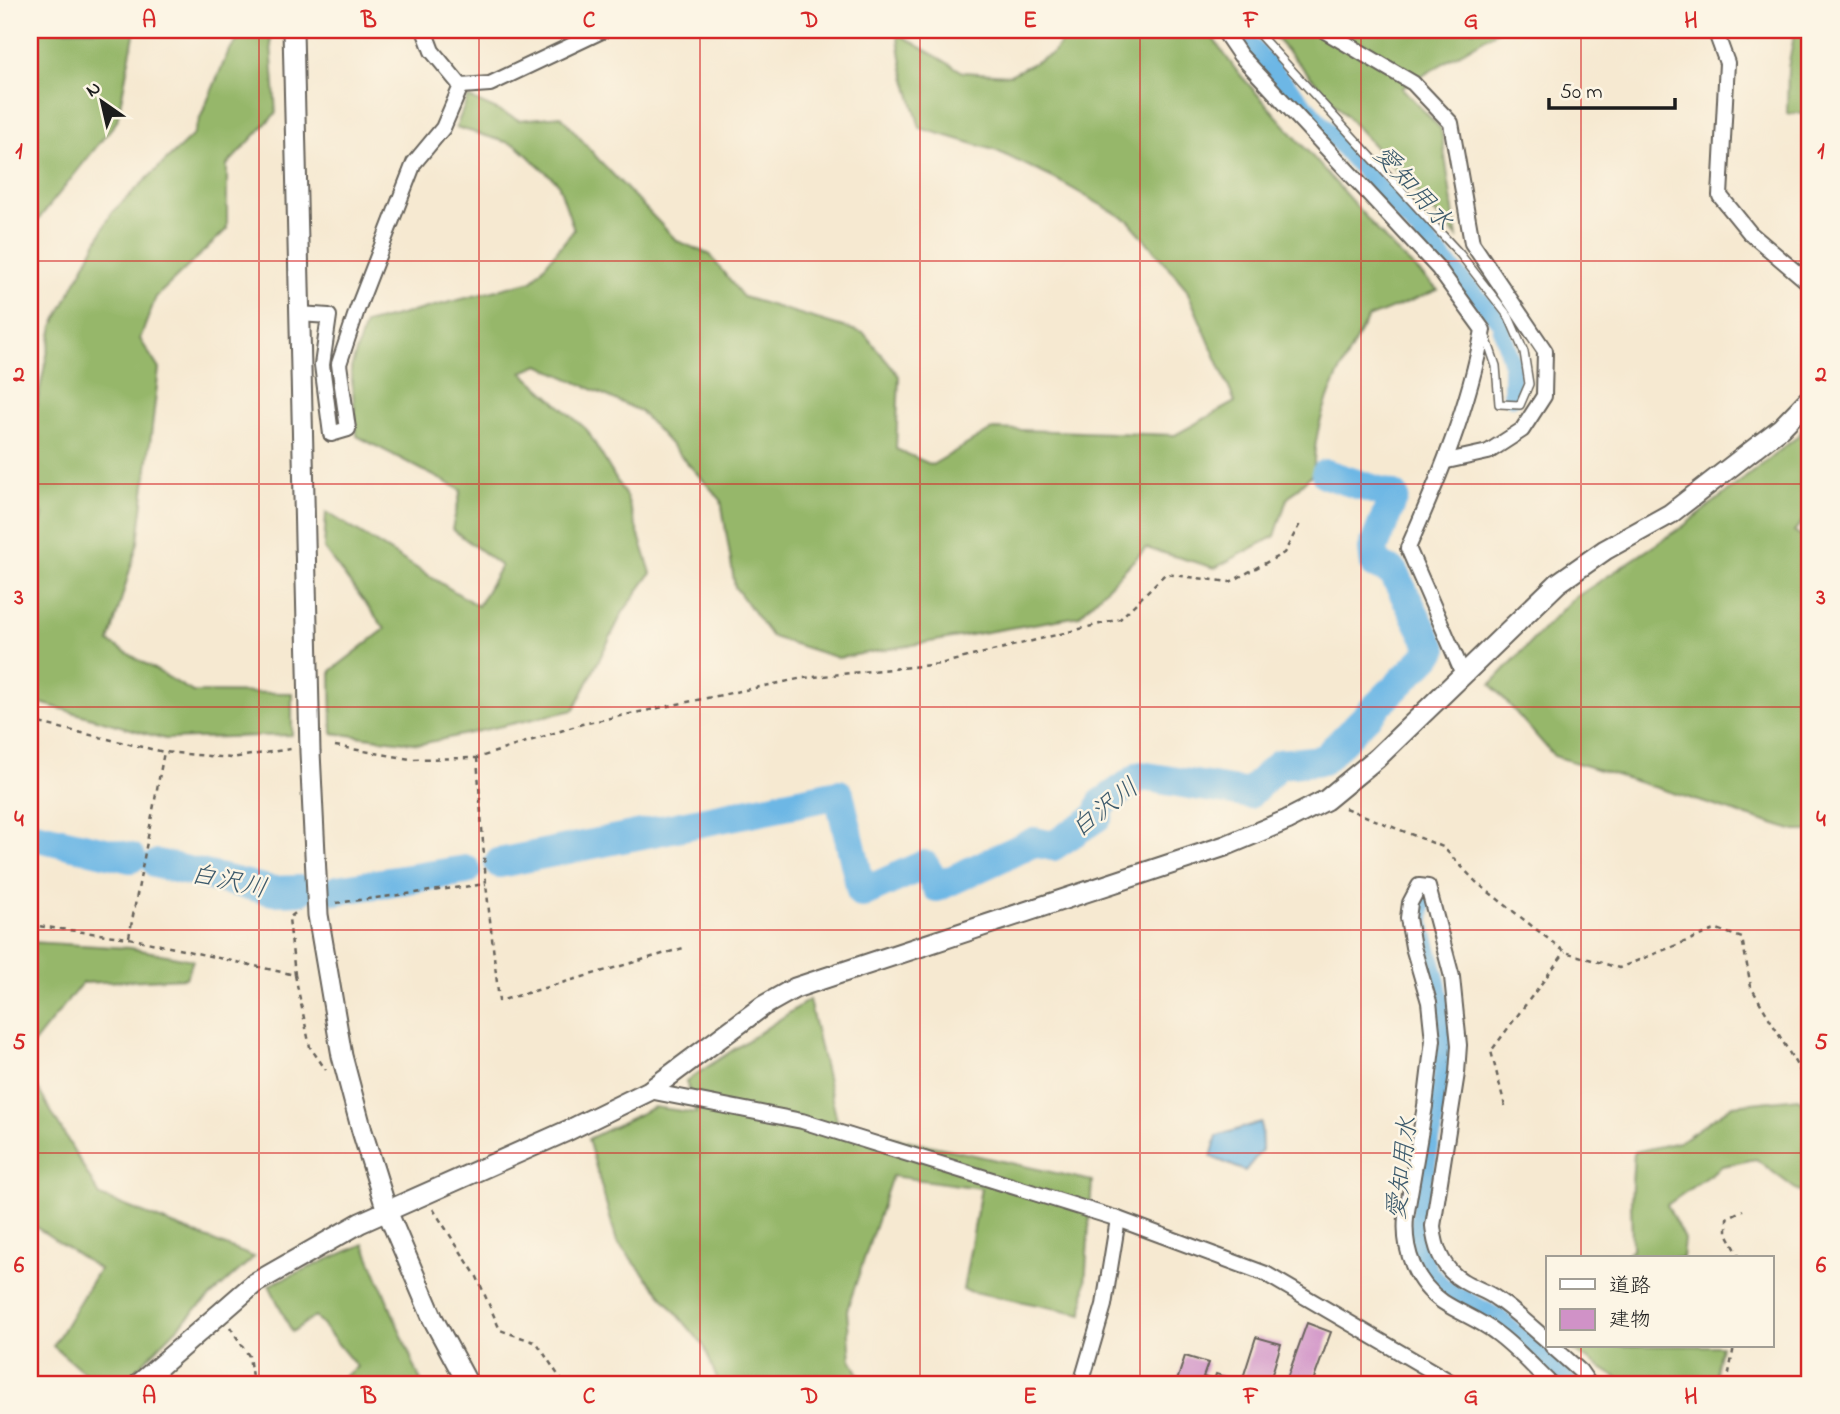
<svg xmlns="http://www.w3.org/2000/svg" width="1840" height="1414" viewBox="0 0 1840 1414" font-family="'Indie Flower','Klee One',sans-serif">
<rect width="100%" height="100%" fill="#fcf5e5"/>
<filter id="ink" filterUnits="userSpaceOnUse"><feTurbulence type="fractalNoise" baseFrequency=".0143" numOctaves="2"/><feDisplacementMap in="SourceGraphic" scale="14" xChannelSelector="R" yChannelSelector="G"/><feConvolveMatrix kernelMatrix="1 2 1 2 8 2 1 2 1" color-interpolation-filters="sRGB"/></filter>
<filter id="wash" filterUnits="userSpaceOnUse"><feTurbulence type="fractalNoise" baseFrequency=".00686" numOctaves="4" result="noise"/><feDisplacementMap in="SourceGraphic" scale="28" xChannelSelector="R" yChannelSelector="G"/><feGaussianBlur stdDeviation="1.57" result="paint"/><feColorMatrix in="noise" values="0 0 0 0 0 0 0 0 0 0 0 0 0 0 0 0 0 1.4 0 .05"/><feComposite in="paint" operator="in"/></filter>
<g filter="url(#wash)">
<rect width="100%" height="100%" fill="#f6e9d1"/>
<g fill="#96b76b" stroke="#596a44" stroke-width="2">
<polygon points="30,30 135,30 117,121 30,230"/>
<polygon points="248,30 270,30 276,113 227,165 227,229 156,297 140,339 159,369 138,542 109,642 193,692 292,693 292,735 165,739 30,700 30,573 43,515 30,486 30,437 53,326 112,212 193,135 229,50"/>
<path d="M1071 30H1207L1236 70 1394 249 1438 290 1368 318C1342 365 1312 417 1314 472L1287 499 1275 536 1215 568 1146 548 1079 616 838 658 772 637 735 587 721 500 640 411 539 365 522 372 587 430 627 498 651 573 623 612 574 710 421 744 332 733 331 671 385 629 324 549 326 512 478 606 501 566 452 529 461 490 357 436 351 368 365 324 532 281 574 230 558 183 516 145 456 127 468 97 519 120 561 116 599 160 677 241 709 254 743 297 864 333 899 376 896 449 932 465 993 429 1175 435 1235 402 1186 288 1129 221 1059 181 997 151 920 128 903 69 897 33 963 72 1010 75 1052 54Z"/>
<polygon points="1268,30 1499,30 1402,88 1441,129 1457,237"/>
<polygon points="1795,30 1810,30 1810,112 1787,114 1788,68"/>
<polygon points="1810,421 1810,513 1794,531 1810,542 1810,831 1795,831 1554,756 1491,684 1570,601 1681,528 1797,437"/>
<polygon points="30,942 130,948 193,960 186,978 82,983 30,1048"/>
<polygon points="809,1000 838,1125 1092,1181 1083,1314 963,1290 981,1188 892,1176 847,1310 851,1359 864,1384 719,1384 704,1346 617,1242 588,1139 654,1107 696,1113 686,1081"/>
<polygon points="30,1075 100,1196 254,1257 192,1313 122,1384 98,1384 53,1346 99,1269 30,1223"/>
<polygon points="1799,1098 1810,1115 1810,1200 1756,1159 1722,1166 1667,1205 1684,1239 1682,1258 1622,1258 1632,1249 1631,1202 1634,1152 1679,1142 1733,1105"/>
<polygon points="364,1244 422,1384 333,1384 357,1367 315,1316 292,1332 269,1285"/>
<polygon points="1566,1346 1721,1346 1714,1384 1627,1384"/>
</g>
<polygon fill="#6db7e5" stroke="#446a80" stroke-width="2" points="1261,1122 1262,1150 1245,1171 1211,1157 1217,1136"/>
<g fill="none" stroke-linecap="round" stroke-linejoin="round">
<g stroke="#6db7e5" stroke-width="18">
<polyline points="1237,30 1500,322 1512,365 1512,398"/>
<polyline points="1423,891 1421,922 1438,986 1445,1032 1441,1083 1424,1182 1418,1232 1420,1251 1430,1273 1446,1289 1499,1318 1571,1384"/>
</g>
<g stroke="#6db7e5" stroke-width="30">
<polyline points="30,835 131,858"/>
<polyline points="499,863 839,794 862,893 924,865 937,887 1034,842 1053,846 1098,816 1102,803 1141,776 1249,794 1279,764 1323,760 1433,650 1393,572 1375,564 1373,549 1394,496 1326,474"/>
<polyline points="158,864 273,891 301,890"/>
<polyline points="337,890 466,870"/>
</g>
</g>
<g id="blocks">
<g fill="#d092c7">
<polygon points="1307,1323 1331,1332 1312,1384 1285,1384"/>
<polygon points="1256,1337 1281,1344 1269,1384 1241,1384"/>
<polygon points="1185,1356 1208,1363 1203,1377 1214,1380 1216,1374 1232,1379 1231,1384 1176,1384"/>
</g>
</g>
</g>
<g filter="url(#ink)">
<use href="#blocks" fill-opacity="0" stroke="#68645b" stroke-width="2"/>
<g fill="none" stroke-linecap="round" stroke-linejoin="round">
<defs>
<polyline id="service" points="1255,30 1460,254 1509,317 1524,352 1529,384 1520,405 1499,404 1496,366 1485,334"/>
<g id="minor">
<polyline points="424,30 432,51 461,86"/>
<path d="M1223 30 1240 55 1438 268 1483 330C1469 407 1439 478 1408 548L1463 674"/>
<polyline points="1323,30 1413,83 1451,123 1472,243 1545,351 1544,396 1522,430 1488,452 1447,461"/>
<polyline points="1715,30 1727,63 1720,196 1750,233 1810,284"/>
<polyline points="461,86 490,84 604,30"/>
<polyline points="299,314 329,316 322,365 331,434 348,429 339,364 357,310 414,163 443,128 461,86"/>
<polyline points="649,1091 802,1121 1118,1219 1266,1274 1454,1384"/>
<path d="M1548 1341C1531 1327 1515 1311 1497 1299 1487 1291 1474 1288 1463 1281 1442 1269 1435 1248 1433 1226L1457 1073 1459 1045 1452 977 1428 887 1419 886 1410 903 1408 918 1413 947 1429 1002 1433 1040 1425 1106 1406 1217C1403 1250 1415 1283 1443 1302 1460 1313 1479 1320 1495 1332 1516 1347 1533 1367 1551 1384"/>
<polyline points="1552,1346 1580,1371 1589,1384"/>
<polyline points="1081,1384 1104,1305 1118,1219"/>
</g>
<g id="tertiary">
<polyline points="293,30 310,752 318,915 342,1056 362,1131 387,1211 433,1319 468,1384"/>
<polyline points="139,1384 255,1283 360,1223 567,1131 649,1091 763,1006 795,988 1225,846 1287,820 1326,800 1377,758 1558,583 1605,550 1670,514 1781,428 1810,398"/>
</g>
</defs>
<use href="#service" stroke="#68645b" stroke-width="10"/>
<use href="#minor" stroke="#68645b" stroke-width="18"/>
<use href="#tertiary" stroke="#68645b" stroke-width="23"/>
<g stroke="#68645b" stroke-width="2.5" stroke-dasharray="5 5" stroke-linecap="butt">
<polyline points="30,721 164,752 231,758 291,749"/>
<polyline points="335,746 410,759 477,758 582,724 803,678 940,664 1120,619 1165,574 1230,582 1284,553 1301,522"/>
<polyline points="477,758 486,884 499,1001 687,947"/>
<polyline points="1345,808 1443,847 1476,882 1565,952 1619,968 1717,929 1742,938 1751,987 1810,1088"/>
<polyline points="336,903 486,884"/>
<polyline points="30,925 129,938 295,975 310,1047 326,1070"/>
<polyline points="129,937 164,752"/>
<polyline points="295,975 289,918 299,910"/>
<polyline points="1801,1073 1810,1072"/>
<polyline points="1505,1106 1491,1051 1565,952"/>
<polyline points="433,1209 477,1277 500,1330 537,1343 564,1384"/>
<polyline points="1740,1258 1727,1233 1727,1218 1743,1210"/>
<polyline points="230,1327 249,1356 253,1384"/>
<polyline points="1727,1384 1734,1346"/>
</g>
<use href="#service" stroke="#fff" stroke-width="7"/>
<use href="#minor" stroke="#fff" stroke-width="14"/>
<use href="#tertiary" stroke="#fff" stroke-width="19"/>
</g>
</g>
<path fill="none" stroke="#d62828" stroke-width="2" stroke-opacity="0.55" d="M259 30V1384M479 30V1384M700 30V1384M920 30V1384M1140 30V1384M1361 30V1384M1581 30V1258M30 261H1810M30 484H1810M30 707H1810M30 930H1810M30 1153H1810M1581 1346V1384"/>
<g text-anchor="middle" stroke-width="5" stroke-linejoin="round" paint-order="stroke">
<g font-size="26" font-style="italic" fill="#3c5a6c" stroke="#fcf5e5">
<text transform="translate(1414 187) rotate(48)" y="9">愛知用水</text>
<text transform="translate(1104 807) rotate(-38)" y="9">白沢川</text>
<text transform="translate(229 880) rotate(12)" y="9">白沢川</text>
<text transform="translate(1401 1168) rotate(-83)" y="9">愛知用水</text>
</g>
</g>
<rect width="1840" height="1414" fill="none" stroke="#fcf5e5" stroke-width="77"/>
<rect x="1546" y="1256" width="228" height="91" fill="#fcf5e5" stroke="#a29e95" stroke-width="2"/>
<rect x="1560" y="1279" width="35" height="10" fill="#ffffff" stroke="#a29e95" stroke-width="2"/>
<text x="1609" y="1292" font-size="21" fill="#1c1c1c">道路</text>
<rect x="1560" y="1309" width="35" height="21" fill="#d092c7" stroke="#a29e95" stroke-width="2"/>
<text x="1609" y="1326" font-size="21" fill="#1c1c1c">建物</text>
<g transform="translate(102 102) rotate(326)" stroke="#fcf5e5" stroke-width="5" paint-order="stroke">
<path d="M0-5L12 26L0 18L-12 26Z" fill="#1c1c1c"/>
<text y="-10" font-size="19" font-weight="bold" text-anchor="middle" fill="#1c1c1c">N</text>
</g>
<path d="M1549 98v10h126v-10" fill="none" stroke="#1c1c1c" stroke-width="3.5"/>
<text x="1560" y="98" font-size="21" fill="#1c1c1c" stroke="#fcf5e5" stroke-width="5" paint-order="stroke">50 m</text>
<rect x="38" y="38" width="1763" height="1338" fill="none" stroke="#d62828" stroke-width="2.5"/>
<g font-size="23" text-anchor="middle" font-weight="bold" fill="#d62828">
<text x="149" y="27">A</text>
<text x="369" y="27">B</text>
<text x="589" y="27">C</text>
<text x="810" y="27">D</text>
<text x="1030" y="27">E</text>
<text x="1251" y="27">F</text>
<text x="1471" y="27">G</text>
<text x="1691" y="27">H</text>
<text x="19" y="158">1</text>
<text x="1821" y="158">1</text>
<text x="19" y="381">2</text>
<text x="1821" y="381">2</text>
<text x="19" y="604">3</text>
<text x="1821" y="604">3</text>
<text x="19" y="826">4</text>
<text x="1821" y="826">4</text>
<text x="19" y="1049">5</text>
<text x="1821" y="1049">5</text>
<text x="19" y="1272">6</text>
<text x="1821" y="1272">6</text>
<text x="149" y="1403">A</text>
<text x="369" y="1403">B</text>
<text x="589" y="1403">C</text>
<text x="810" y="1403">D</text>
<text x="1030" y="1403">E</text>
<text x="1251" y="1403">F</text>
<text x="1471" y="1403">G</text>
<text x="1691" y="1403">H</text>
</g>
</svg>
